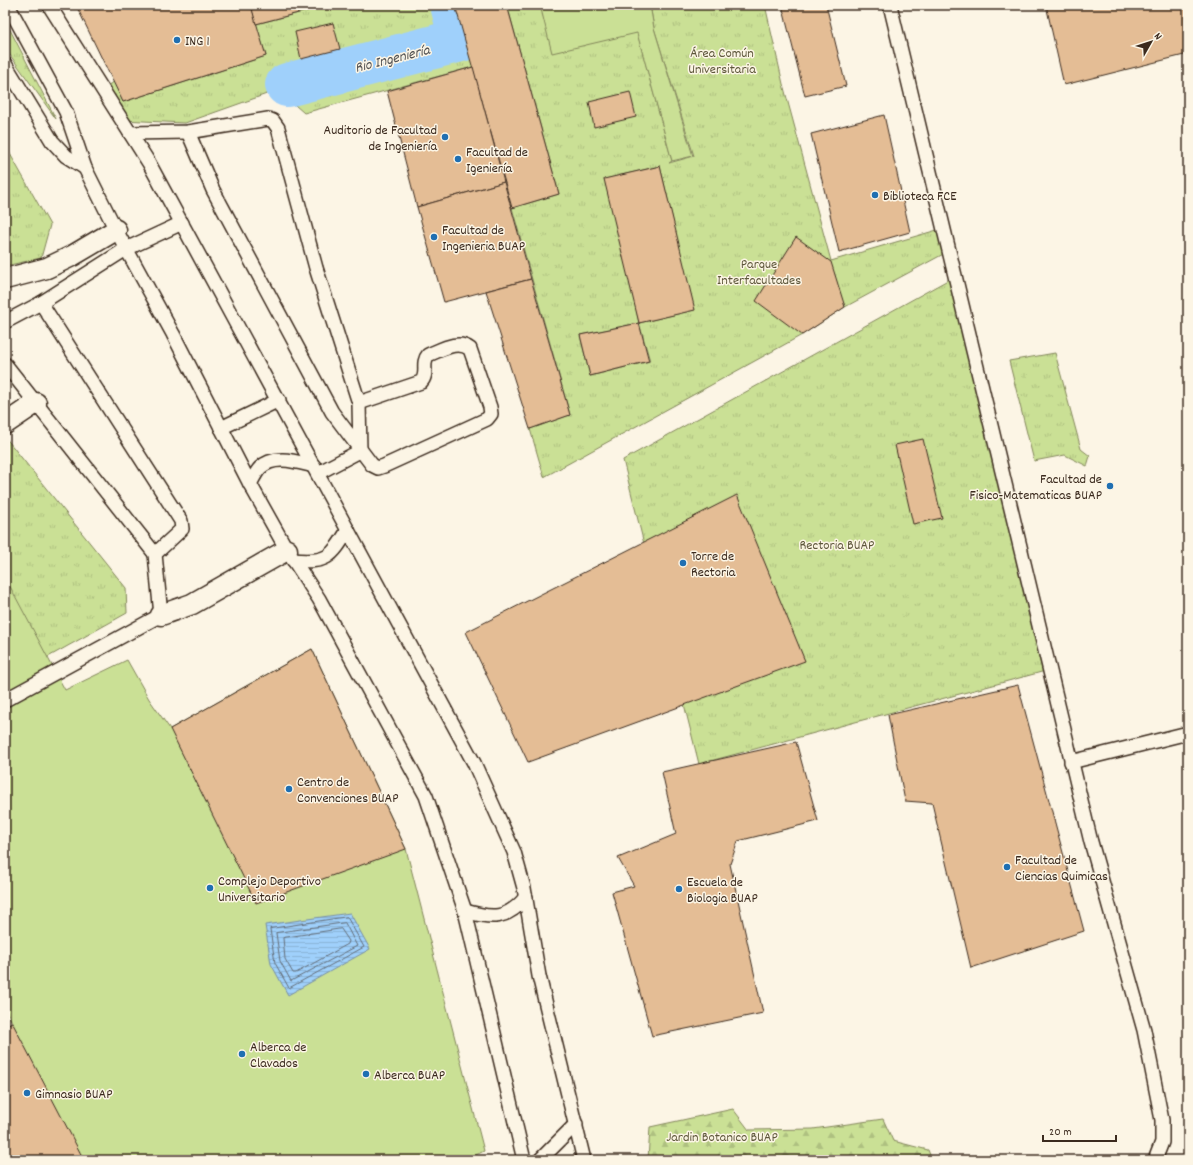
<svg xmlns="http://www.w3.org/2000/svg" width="1193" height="1165" viewBox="0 0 1193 1165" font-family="Dekko,sans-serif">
<defs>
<pattern id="grass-tufts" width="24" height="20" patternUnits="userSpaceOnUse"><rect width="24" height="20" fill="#cae095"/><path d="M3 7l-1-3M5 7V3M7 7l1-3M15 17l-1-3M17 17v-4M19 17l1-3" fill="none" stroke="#aec080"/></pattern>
<pattern id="forest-firs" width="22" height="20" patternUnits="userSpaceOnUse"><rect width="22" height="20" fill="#cae095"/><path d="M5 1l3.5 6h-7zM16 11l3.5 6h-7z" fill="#aec080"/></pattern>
<pattern id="water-rules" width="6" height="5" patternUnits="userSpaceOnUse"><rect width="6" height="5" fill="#9fd0fb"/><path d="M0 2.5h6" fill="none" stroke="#8ab3d7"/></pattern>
</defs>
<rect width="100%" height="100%" fill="#fcf5e5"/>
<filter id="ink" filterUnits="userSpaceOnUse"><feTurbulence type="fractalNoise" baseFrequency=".025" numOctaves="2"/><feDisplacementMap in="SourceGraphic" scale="8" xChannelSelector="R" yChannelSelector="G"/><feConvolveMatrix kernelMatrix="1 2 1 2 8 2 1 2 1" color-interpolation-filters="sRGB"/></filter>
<g filter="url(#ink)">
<g fill="url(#grass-tufts)" stroke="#82855a" fill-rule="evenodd">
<polygon points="330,5 455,5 473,67 304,113 278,90 185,123 122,120 102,88 114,82 123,102 266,56 256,24"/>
<path d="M507 5H596L637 32 672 161 669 163 694 156 654 28 650 5H765L783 84 831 261 944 228 949 251 845 307 802 335 544 477 530 429 570 415 512 208 559 194ZM660 166 694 310 639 323 623 247 605 179ZM639 323 650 361 590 376 580 335Z"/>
<polygon points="5,20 56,119 5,48"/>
<polygon points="5,145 50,225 41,258 5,266"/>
<polygon points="955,276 1049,670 699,764 623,460"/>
<polygon points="1055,353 1081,449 1090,456 1087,466 1065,455 1034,461 1009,361"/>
<polygon points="5,437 126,588 127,613 5,681"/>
</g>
<polygon fill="url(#forest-firs)" stroke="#82855a" points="733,1109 749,1130 813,1129 883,1119 893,1141 928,1150 932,1160 648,1160 650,1127"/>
<g fill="#cae095" stroke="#82855a">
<polygon points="540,5 650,5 654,28 693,156 672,161 637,33 552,53"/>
<polygon points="5,577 65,690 127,660 149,699 170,729 312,649 406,849 484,1151 466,1160 5,1160 5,1026 12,1022 5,1008"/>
</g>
<polygon fill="url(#water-rules)" stroke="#778ea3" points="350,913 370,949 288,995 271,964 265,925"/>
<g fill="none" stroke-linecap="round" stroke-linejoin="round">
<g stroke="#636c76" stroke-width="1">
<polygon points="347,917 364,947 289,988 275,963 270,929"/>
<polygon points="345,923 357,946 291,981 280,961 276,933"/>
<polygon points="341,929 349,941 348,944 296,973 293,973 285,959 283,938"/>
</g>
<polyline stroke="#9fd0fb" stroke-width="44" points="287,85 461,40 452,5"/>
</g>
<g fill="#e4bd95" stroke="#3b2a1e">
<polygon points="76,5 251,5 266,56 123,102"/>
<polygon points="251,5 329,5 256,24"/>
<polygon points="455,5 507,5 559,194 512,208"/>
<polygon points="782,5 826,5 846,86 805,96"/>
<polygon points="1046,5 1188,5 1188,54 1064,85"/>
<polygon points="333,23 340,49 301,59 295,32"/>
<polygon points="473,67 504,182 417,207 387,91"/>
<polygon points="630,92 636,117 594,127 589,102"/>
<polygon points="884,115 910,232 839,252 811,134"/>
<polygon points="660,166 695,310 639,323 604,179"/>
<polygon points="504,182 531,279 444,302 417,207"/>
<polygon points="796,237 831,262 845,307 802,335 756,301"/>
<polygon points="531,279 570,415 530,429 486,291"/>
<polygon points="639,323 649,361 590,376 580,335"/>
<polygon points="923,439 942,518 913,524 895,445"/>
<polygon points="737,495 805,661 528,762 466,632"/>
<polygon points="312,649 406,849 256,903 170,729"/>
<polygon points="1018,685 1084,931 971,968 932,803 905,801 888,715"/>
<polygon points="796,742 818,821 738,841 730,864 763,1013 652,1036 612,892 634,886 618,858 676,834 662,772"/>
<polygon points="12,1022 84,1160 5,1160 5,1026"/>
</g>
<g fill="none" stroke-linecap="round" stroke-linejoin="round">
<defs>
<g id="service">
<polyline points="8,5 66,112 85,168 116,230 173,334 250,484 287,550 319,599 426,796 465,911 524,1160"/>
<polyline points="49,5 149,163 474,763 514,852 524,888 539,976 584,1160"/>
<polyline points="890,5 1091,842 1144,1030 1162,1120 1162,1142 1155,1160"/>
<polyline points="5,64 52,141 66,156 85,168"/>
<path d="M188 132 213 190 332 412 372 465 378 468 384 466 487 419 491 414 490 407 470 349C458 339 441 350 428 355 421 363 429 374 421 382L359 403"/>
<polyline points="130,133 188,132 268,119 273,121 278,128 316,268 359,403 360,451 318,473"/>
<polyline points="5,322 41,303 126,249 182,223"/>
<polyline points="5,364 155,554 182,529 181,521 41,303"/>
<polyline points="221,428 279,400"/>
<path d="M250 484C253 479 256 472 260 468 274 454 297 462 314 466"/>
<path d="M293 560C327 563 331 558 348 530"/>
<polyline points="5,700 161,615 155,554"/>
<polyline points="1071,762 1188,733"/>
<path d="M465 911C492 919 507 920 526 897"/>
<polyline points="540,1160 576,1124"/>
</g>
<g id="pedestrian">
<polyline points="5,279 47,268 72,256 116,230"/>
<polyline points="5,424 36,403"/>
<polyline points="161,615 192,604 287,550"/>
</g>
</defs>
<use href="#service" stroke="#3b2a1e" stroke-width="16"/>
<use href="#pedestrian" stroke="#3b2a1e" stroke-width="23"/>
<use href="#service" stroke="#fcf5e5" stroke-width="13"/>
<use href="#pedestrian" stroke="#fcf5e5" stroke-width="20"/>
</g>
</g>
<g fill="#1f6fb2" stroke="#fcf5e5" stroke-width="1.5">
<circle cx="177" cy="40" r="4"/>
<circle cx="445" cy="137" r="4"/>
<circle cx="458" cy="159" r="4"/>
<circle cx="875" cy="195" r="4"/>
<circle cx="434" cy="237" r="4"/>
<circle cx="1110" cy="486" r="4"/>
<circle cx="683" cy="563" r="4"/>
<circle cx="289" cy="789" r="4"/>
<circle cx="1007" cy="867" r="4"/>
<circle cx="210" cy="888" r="4"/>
<circle cx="679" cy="889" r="4"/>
<circle cx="242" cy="1054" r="4"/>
<circle cx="366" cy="1074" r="4"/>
<circle cx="27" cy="1093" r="4"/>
</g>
<g text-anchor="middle" stroke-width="3" stroke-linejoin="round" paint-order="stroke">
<g font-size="14" fill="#3b2a1e" stroke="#fcf5e5" text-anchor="start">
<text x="185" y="45">ING 1</text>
<text x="437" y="134" text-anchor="end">Auditorio de Facultad<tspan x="437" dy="16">de Ingeniería</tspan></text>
<text x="466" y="156">Facultad de<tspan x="466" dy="16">Igeniería</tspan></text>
<text x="883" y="200">Biblioteca FCE</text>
<text x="442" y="234">Facultad de<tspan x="442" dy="16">Ingenieria BUAP</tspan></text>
<text x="1102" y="483" text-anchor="end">Facultad de<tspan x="1102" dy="16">Fisico-Matematicas BUAP</tspan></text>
<text x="691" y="560">Torre de<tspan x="691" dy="16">Rectoria</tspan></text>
<text x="297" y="786">Centro de<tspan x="297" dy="16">Convenciones BUAP</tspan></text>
<text x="1015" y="864">Facultad de<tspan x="1015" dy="16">Ciencias Quimicas</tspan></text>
<text x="218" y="885">Complejo Deportivo<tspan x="218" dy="16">Universitario</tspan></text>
<text x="687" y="886">Escuela de<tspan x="687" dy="16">Biologia BUAP</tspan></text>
<text x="250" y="1051">Alberca de<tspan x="250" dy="16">Clavados</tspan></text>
<text x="374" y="1079">Alberca BUAP</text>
<text x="35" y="1098">Gimnasio BUAP</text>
</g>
<g font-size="14" fill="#5f583c" stroke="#fcf5e5">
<text x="722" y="57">Área Común<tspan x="722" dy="16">Universitaria</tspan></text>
<text x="759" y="268">Parque<tspan x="759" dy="16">Interfacultades</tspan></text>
<text x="837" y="549">Rectoria BUAP</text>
<text x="722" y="1141">Jardin Botanico BUAP</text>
</g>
<g font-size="15" font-style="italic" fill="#545455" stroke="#fcf5e5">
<text transform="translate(392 58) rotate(-14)" y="5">Rio Ingeniería</text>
</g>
</g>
<rect width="1193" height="1165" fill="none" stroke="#fcf5e5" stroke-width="20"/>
<rect x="10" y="10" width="1173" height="1145" fill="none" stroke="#3b2a1e" stroke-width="1.5" filter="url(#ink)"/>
<g transform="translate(1151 42) rotate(51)" stroke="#fcf5e5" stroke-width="3" paint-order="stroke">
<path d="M0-3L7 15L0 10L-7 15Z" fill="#3b2a1e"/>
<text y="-6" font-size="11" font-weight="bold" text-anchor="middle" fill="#3b2a1e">N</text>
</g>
<path d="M1043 1135v6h73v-6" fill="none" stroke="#3b2a1e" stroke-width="2"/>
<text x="1049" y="1135" font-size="12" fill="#3b2a1e" stroke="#fcf5e5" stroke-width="3" paint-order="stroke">20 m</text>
</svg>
